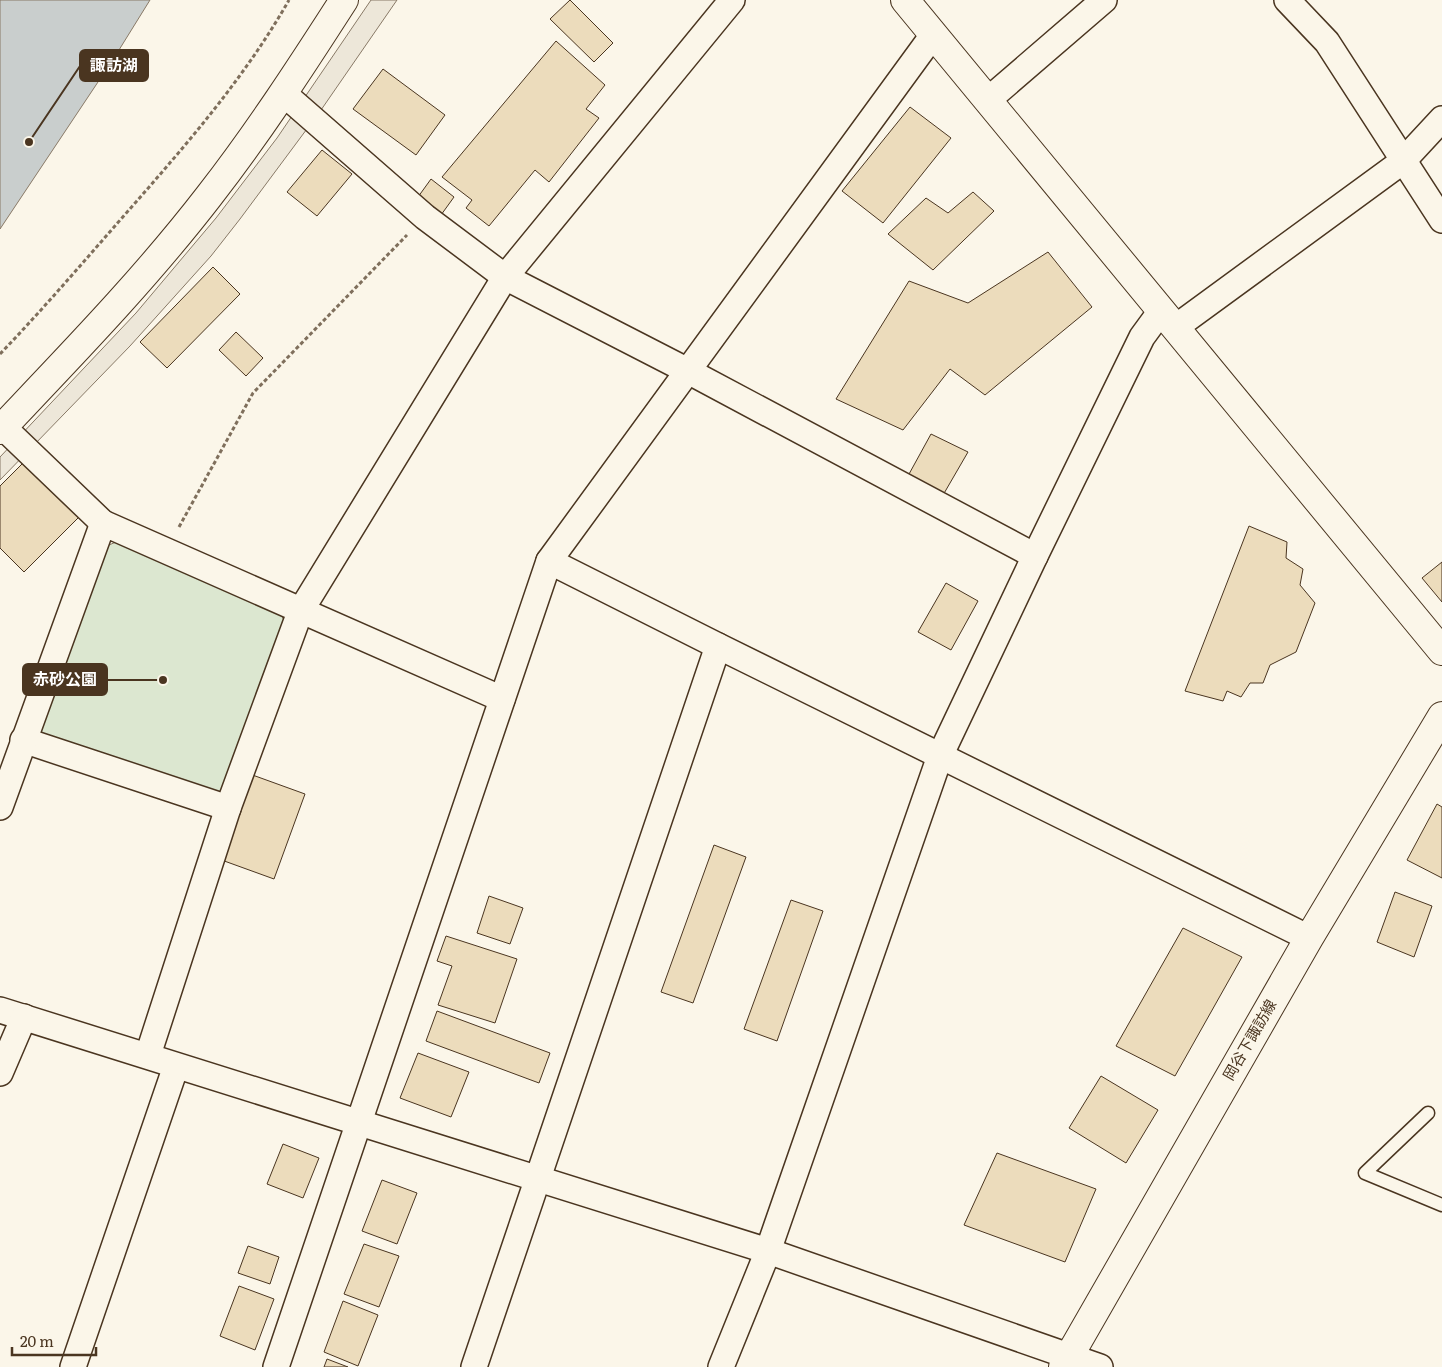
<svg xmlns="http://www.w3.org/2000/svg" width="1442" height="1367" viewBox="0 0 1442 1367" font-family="Literata,'Noto Sans JP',serif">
<rect width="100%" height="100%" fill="#fbf6e9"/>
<polygon fill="#dce7d0" stroke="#887966" points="116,542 280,612 287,627 227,799 40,733 102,548"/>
<polygon fill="#ede7d9" stroke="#887966" points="371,0 397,0 321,110 240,219 211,256 130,346 0,480 0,457 136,313 216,218 277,138"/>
<polygon fill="#c9cecd" stroke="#887966" points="0,0 150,0 114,58 0,229"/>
<g fill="#ecdcbc" stroke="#4a3520">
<polygon points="570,0 613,43 594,62 550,19"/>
<polygon points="556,41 605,85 586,109 599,118 549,182 535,170 489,226 466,208 472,200 442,177"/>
<polygon points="383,69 445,115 416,155 353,109"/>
<polygon points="910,107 951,138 883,223 842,191"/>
<polygon points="322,150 352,174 317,216 287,192"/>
<polygon points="431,179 454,197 441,215 418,197"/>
<polygon points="973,192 994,211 933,270 888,234 926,198 948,213"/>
<polygon points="1048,252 1092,307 985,395 950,369 903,430 836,399 909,281 968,303"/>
<polygon points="213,267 240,294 167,368 140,342"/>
<polygon points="236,332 263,358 246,376 219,350"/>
<polygon points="931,434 968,452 939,502 903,485"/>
<polygon points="25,461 80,516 24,572 0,548 0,486"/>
<polygon points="1249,526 1287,542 1286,558 1303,569 1300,585 1315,603 1296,652 1270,665 1263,683 1250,683 1241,697 1227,691 1223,701 1185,691"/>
<polygon points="1442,562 1442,602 1422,578"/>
<polygon points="946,583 978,601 951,650 918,632"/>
<polygon points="247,773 305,794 274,879 216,858"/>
<polygon points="1437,804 1442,807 1442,878 1407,860"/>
<polygon points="714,845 746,857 693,1003 661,992"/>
<polygon points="1395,892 1432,906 1414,957 1377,942"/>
<polygon points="489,896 523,908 510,944 477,933"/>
<polygon points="791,900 823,911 777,1041 744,1029"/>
<polygon points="1183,928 1242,957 1175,1076 1116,1046"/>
<polygon points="446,936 517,959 495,1023 438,1005 452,966 437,961"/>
<polygon points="437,1011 550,1053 539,1083 426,1041"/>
<polygon points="418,1053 469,1072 451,1117 400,1098"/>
<polygon points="1101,1076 1158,1110 1126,1163 1069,1128"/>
<polygon points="283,1144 319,1158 303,1198 267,1184"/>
<polygon points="997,1153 1096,1189 1065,1262 964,1225"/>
<polygon points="382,1180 417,1193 397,1244 362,1231"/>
<polygon points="364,1244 399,1256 379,1307 344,1294"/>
<polygon points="248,1246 279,1257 270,1284 238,1273"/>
<polygon points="239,1286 274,1299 255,1350 220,1336"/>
<polygon points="343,1301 378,1315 358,1366 324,1352"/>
<polygon points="327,1359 348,1367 324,1367"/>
</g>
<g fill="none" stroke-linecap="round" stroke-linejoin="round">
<defs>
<polyline id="lane" points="1428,1113 1365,1173 1442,1205"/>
<g id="street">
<polyline points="1287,0 1327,42 1442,220"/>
<polyline points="283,93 425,217 505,277 688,371 1035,556"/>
<polyline points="988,100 1104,0"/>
<polyline points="1176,327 1403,161 1442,119"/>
<polyline points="3,427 103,523"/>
<polyline points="549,561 718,646 1309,938"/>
<polyline points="23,740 228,808"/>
<polyline points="0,807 103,523 502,699"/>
<polyline points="0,1010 768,1251 1100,1367"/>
<polyline points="148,1055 228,808 300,612 505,277 732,0"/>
<polyline points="0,1073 24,1017"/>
<polyline points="73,1367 176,1066"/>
<polyline points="276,1367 549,561 933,35"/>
<polyline points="474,1367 718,646"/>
<polyline points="721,1367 768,1251 940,756 1035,556 1142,337 1161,311"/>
</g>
<g id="secondary">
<polyline points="905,0 1442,651"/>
<path d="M0 430C72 354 145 279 209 196 258 133 301 67 344 0"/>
<polyline points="1063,1367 1309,938 1442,716"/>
</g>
</defs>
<use href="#lane" stroke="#4a3520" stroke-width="15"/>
<use href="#street" stroke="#4a3520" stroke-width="28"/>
<use href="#secondary" stroke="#4a3520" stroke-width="30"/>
<g stroke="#7f6f5c" stroke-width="3" stroke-dasharray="4 2.5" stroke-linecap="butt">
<path d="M0 354C47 305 91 253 136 202 192 138 247 74 289 0"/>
<polyline points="179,527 253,393 407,235"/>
</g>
<use href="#lane" stroke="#fbf6e9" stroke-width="12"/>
<use href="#street" stroke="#fbf6e9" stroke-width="25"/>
<use href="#secondary" stroke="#fbf6e9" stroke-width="28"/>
</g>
<g text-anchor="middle" stroke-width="4" stroke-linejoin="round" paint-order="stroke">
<g font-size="15" fill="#4a3520" stroke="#fbf6e9">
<text transform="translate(1250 1040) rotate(-60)" y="5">岡谷下諏訪線</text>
</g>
</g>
<path fill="none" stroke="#4a3520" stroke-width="2" d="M29 142L80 66M163 680L107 680"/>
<g fill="#4a3520" stroke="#fbf6e9" stroke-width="2">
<circle cx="29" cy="142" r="5"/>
<circle cx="163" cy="680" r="5"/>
</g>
<g fill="#4a3520" stroke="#4a3520" stroke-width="2">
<rect x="80" y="50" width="68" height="31" rx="5"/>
<rect x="23" y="664" width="84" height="31" rx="5"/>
</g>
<g font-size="16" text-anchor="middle" font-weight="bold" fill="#fff">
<text x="114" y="71">諏訪湖</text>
<text x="65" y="685">赤砂公園</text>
</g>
<path d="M12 1347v8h84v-8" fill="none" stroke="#4a3520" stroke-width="2.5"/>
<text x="20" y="1347" font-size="15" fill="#4a3520" stroke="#fbf6e9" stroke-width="4" paint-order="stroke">20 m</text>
</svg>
